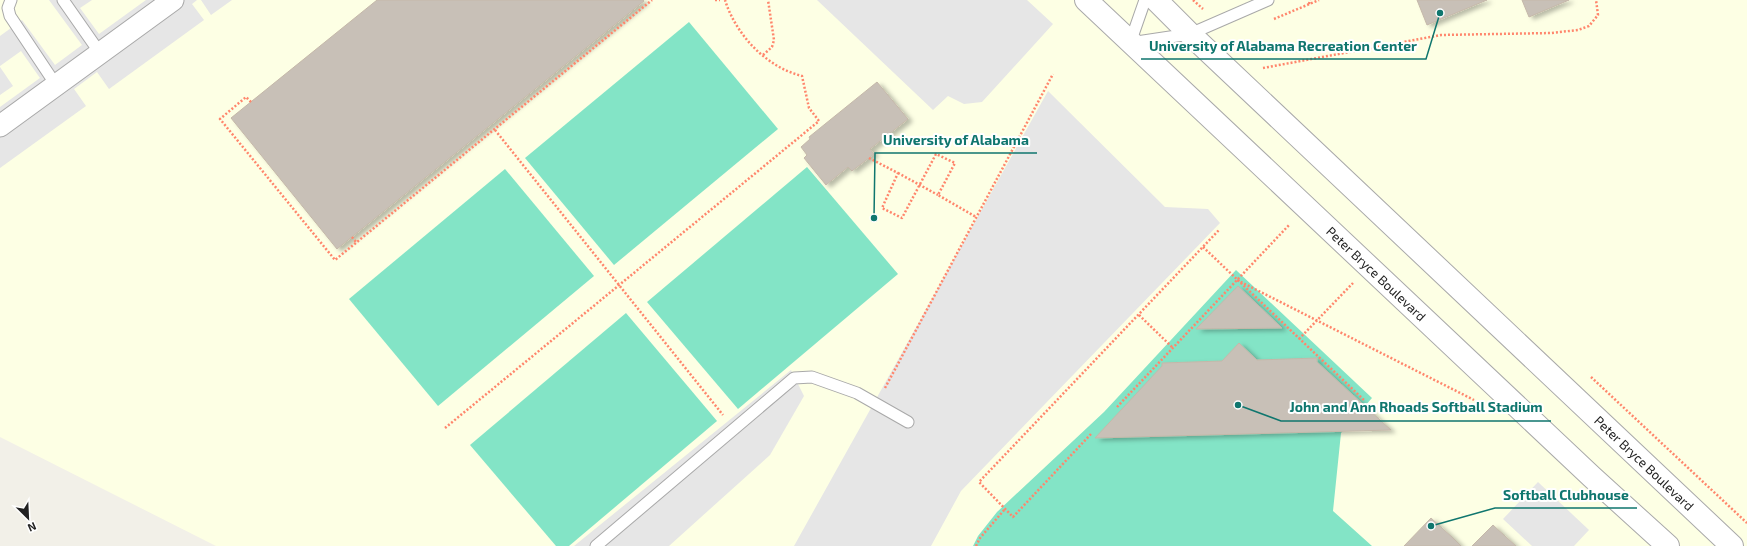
<svg xmlns="http://www.w3.org/2000/svg" width="1747" height="546" viewBox="0 0 1747 546" font-family="'Exo 2',sans-serif">
<defs>
<filter id="shadow"><feDropShadow dx="4.5" dy="2.5" stdDeviation="2" flood-color="#0004"/></filter>
</defs>
<rect width="100%" height="100%" fill="#f2f0e8"/>
<polygon fill="#fdffe4" points="0,0 1747,0 1747,546 216,546 0,437"/>
<g fill="#83e4c6">
<polygon points="689,22 778,129 614,265 525,158"/>
<polygon points="807,167 898,274 738,409 647,302"/>
<polygon points="505,169 594,276 438,406 349,299"/>
<polygon points="1236,270 1372,398 1341,433 1333,511 1372,546 973,546 978,536 997,512 1104,412"/>
<polygon points="626,313 717,421 569,546 556,546 470,445"/>
</g>
<g fill="#e6e6e6">
<polygon points="49,0 92,0 80,8 99,34 146,0 197,0 192,4 204,20 109,89 97,72 74,89 86,106 0,168 0,107 40,78 21,51 0,66 0,36 22,20 55,65 82,45"/>
<polygon points="201,0 232,0 211,15"/>
<polygon points="817,0 1027,0 1053,24 982,102 964,104 948,96 933,110"/>
<polygon points="0,67 13,86 0,95"/>
<polygon points="1048,91 1165,207 1208,209 1220,223 961,491 931,546 794,546"/>
<polygon points="791,370 804,396 770,455 669,546 574,546"/>
<polygon points="1538,482 1589,530 1574,546 1532,546 1503,519"/>
</g>
<g fill="#c8c0b7" stroke="#c5b8a9" filter="url(#shadow)">
<polygon points="377,0 643,0 644,1 337,249 231,118"/>
<polygon points="1417,0 1487,0 1427,25"/>
<polygon points="1522,0 1569,0 1529,17"/>
<polygon points="877,82 908,119 870,149 874,154 869,158 852,171 848,167 826,185 804,158 807,155 801,147 810,139 809,137"/>
<polygon points="1238,286 1282,328 1196,329"/>
<polygon points="1239,343 1257,360 1317,358 1317,362 1391,430 1095,438 1162,366 1162,363 1222,361"/>
<polygon points="1431,518 1452,537 1461,546 1404,546"/>
<polygon points="1493,525 1516,546 1472,546"/>
</g>
<g fill="none" stroke-linecap="round" stroke-linejoin="round">
<defs>
<g id="service">
<polyline points="11,0 8,8 10,16 56,85"/>
<polyline points="63,0 100,53"/>
<polyline points="1145,0 1130,43 1190,34 1268,0"/>
<polyline points="596,546 794,378 812,377 857,393 908,422"/>
</g>
<polyline id="minor" points="0,126 173,0"/>
<g id="tertiary">
<path id="s1" d="M1086 0 1592 477 1668 546"/>
<path id="s2" d="M1156 0 1190 34 1732 546"/>
</g>
</defs>
<use href="#service" stroke="#a9a9a9" stroke-width="13"/>
<use href="#minor" stroke="#a9a9a9" stroke-width="23"/>
<use href="#tertiary" stroke="#a9a9a9" stroke-width="24"/>
<g stroke="#ff866c" stroke-width="2.5" stroke-dasharray="2 2" stroke-linecap="butt">
<polyline points="715,0 720,0"/>
<polyline points="1193,0 1203,9"/>
<polyline points="1309,4 1310,0"/>
<polyline points="1274,19 1319,0"/>
<polyline points="763,55 772,47 774,40 768,0"/>
<polyline points="1263,68 1441,35 1551,33 1578,30 1589,26 1598,15 1596,0"/>
<polyline points="251,102 246,97 220,119 335,260 652,0"/>
<polyline points="495,130 723,415"/>
<polyline points="869,158 898,173 882,208 902,218 936,154 955,163 938,195 976,217"/>
<polyline points="898,173 938,195"/>
<polyline points="352,237 356,242"/>
<polyline points="1203,247 1364,400"/>
<polyline points="1237,280 1474,400"/>
<polyline points="1139,315 1173,348"/>
<polyline points="1299,339 1353,283"/>
<polyline points="1591,377 1747,523"/>
<polyline points="885,388 1053,74"/>
<polyline points="1117,407 1290,224"/>
<path d="M445 428 819 121 809 108 802 76C766 67 736 35 725 0"/>
<polyline points="1091,434 1013,517 979,482 1219,230"/>
<polyline points="976,546 980,538 1005,509"/>
</g>
<use href="#service" stroke="#fff" stroke-width="11"/>
<use href="#minor" stroke="#fff" stroke-width="21"/>
<use href="#tertiary" stroke="#fff" stroke-width="22"/>
</g>
<g text-anchor="middle" stroke-width="4" stroke-linejoin="round" paint-order="stroke">
<g font-size="13" fill="#222" stroke="#fff">
<text dy="5" stroke="none"><textPath href="#s1" startOffset="399">Peter Bryce Boulevard</textPath></text>
<text dy="5" stroke="none"><textPath href="#s2" startOffset="673">Peter Bryce Boulevard</textPath></text>
</g>
</g>
<path fill="none" stroke="#0f766e" stroke-width="1.5" d="M1440 13L1426 59H1141M874 218L875 153H1037M1238 405L1281 421H1551M1431 526L1495 508H1637"/>
<g fill="#0f766e" stroke="#fff" stroke-width="1.5">
<circle cx="1440" cy="13" r="4"/>
<circle cx="874" cy="218" r="4"/>
<circle cx="1238" cy="405" r="4"/>
<circle cx="1431" cy="526" r="4"/>
</g>
<g font-size="14" text-anchor="middle" font-weight="bold" fill="#0f766e" stroke="#fff" stroke-width="4" stroke-linejoin="round" paint-order="stroke">
<text x="1283" y="51">University of Alabama Recreation Center</text>
<text x="956" y="145">University of Alabama</text>
<text x="1416" y="412">John and Ann Rhoads Softball Stadium</text>
<text x="1566" y="500">Softball Clubhouse</text>
</g>
<g transform="translate(28 518) rotate(156)" stroke="#ffffff" stroke-width="3" paint-order="stroke">
<path d="M0-3L7 15L0 10L-7 15Z" fill="#222222"/>
<text y="-6" font-size="11" font-weight="bold" text-anchor="middle" fill="#222222">N</text>
</g>
</svg>
